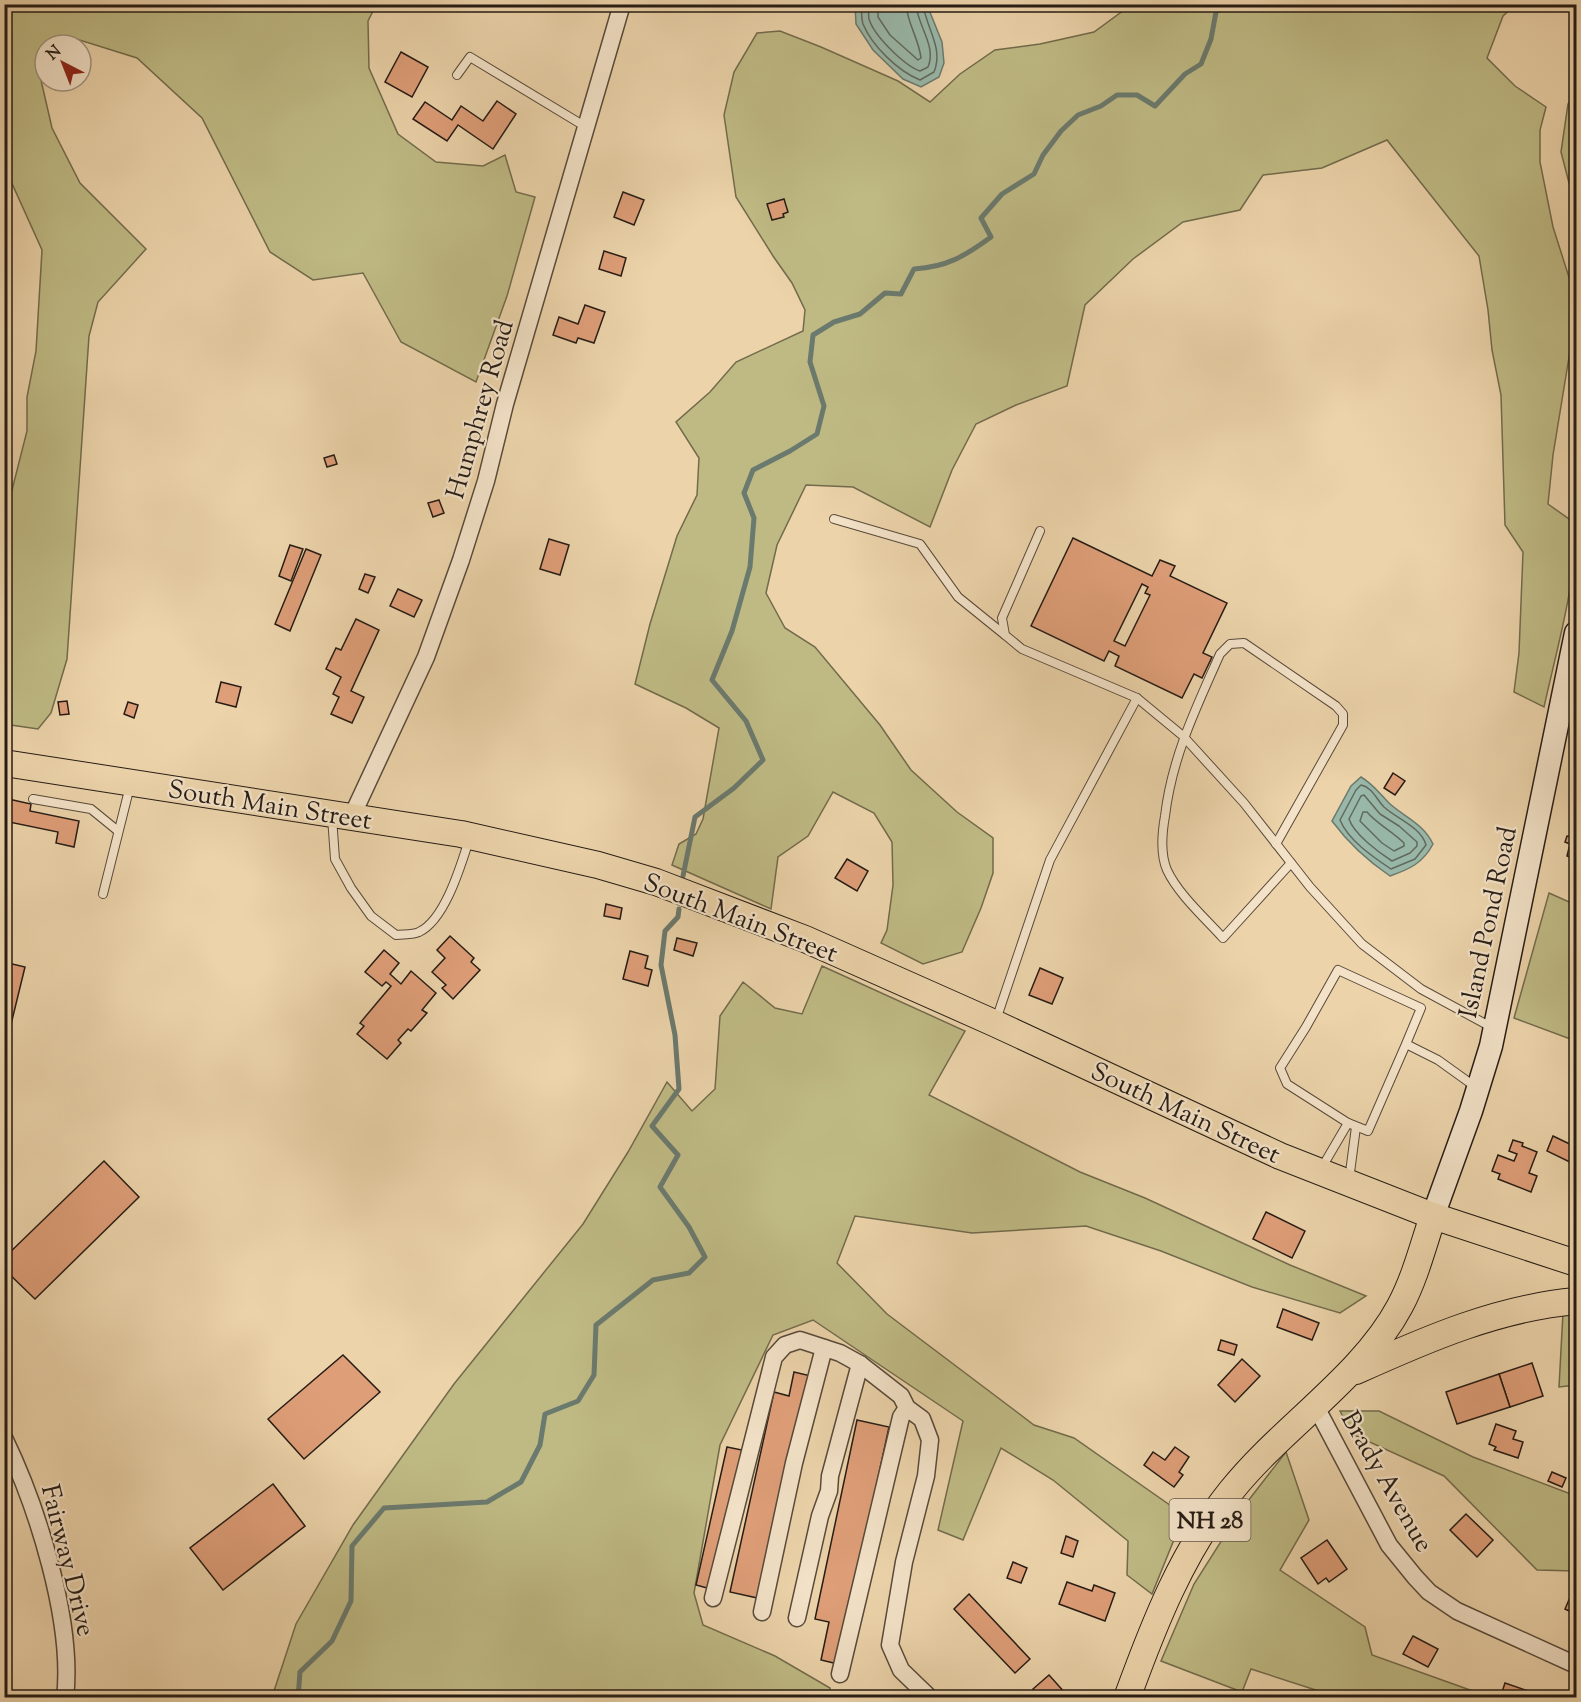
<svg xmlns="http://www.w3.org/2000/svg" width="1581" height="1702" viewBox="0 0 1581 1702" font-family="'Sorts Mill Goudy',serif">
<rect width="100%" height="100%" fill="#ecd3aa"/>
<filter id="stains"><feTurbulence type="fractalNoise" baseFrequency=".00333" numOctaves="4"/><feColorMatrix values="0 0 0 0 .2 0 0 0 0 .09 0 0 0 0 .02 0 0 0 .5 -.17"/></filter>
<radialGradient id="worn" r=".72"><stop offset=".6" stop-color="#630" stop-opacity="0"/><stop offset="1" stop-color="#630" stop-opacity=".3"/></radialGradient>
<g fill="#bfba84" stroke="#726b4c" stroke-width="1.5">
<polygon points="5,4 376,5 368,21 369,68 398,134 436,162 483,166 505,155 516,192 535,197 507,296 476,382 401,342 363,273 313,280 270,252 202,118 137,58 67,36 60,45 45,45 45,68 40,76 52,128 80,183 146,249 98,302 89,336 67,659 51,713 38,729 4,724 5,511 11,494 27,431 27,397 36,351 42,250 5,168"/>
<path d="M1126 5H1515L1503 16 1487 58 1515 86 1546 107 1540 130V162L1553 227 1574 293 1571 345 1553 455 1548 504 1576 524C1576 584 1557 648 1544 707L1514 692 1519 653 1523 552 1505 525 1501 395 1492 350 1488 310 1479 256 1387 140 1322 168 1263 175 1240 210 1183 222 1133 259 1085 305 1067 386 1016 405 976 424 952 470 930 527 853 487 806 485 777 545 766 593 785 628 815 647 880 725 911 770 957 812 993 838V873L981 908 962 952 923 964 881 943 887 930 893 885 892 842 874 813 833 792 808 836 778 857 771 909 672 865 679 844 696 834 703 819 719 728 686 708 635 684 650 624 677 536 697 495 699 458 676 422 710 392 736 362 803 331 805 310 792 283 773 256 736 197 724 115 734 72 757 33 780 31 821 47 898 81 930 102 960 74 995 50 1040 44 1094 32 1124 10Z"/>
<polygon points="1576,94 1576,210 1561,152 1568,104"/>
<polygon points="1549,893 1576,905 1576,1031 1573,1040 1514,1018"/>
<polygon points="822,966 965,1031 929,1095 1080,1172 1145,1198 1290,1265 1366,1296 1340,1313 1252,1287 1161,1251 1086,1226 972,1233 855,1216 837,1263 887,1314 1034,1425 1074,1438 1184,1515 1152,1594 1127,1575 1128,1541 1053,1480 1001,1448 963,1540 938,1530 963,1421 813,1320 773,1335 720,1445 694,1593 703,1625 775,1656 830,1688 831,1697 272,1697 296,1624 353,1525 454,1384 583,1224 628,1152 667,1082 692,1111 715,1089 720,1016 743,982 775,1008 802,1014"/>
<polygon points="1563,1313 1576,1316 1576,1385 1559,1387"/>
<polygon points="1340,1411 1379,1411 1473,1457 1576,1496 1576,1571 1537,1570 1444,1476 1352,1434"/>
<polygon points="1286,1452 1309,1520 1280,1570 1365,1627 1372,1655 1484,1695 1483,1697 1332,1697 1328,1694 1251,1669 1242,1692 1161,1661 1194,1584 1241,1510"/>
</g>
<g fill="#99b8a9" stroke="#6b7a6e" stroke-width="1.5">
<polygon points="855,5 927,5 942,42 944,63 939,77 921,87 903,79 873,50 856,24"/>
<path d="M1361 777C1373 784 1379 793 1389 803 1404 817 1423 823 1433 844 1423 863 1410 869 1390 876 1368 861 1349 844 1332 821L1351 786Z"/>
</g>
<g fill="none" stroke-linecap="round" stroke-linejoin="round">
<g stroke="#606a5f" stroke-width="1.5">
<path d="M861 4C862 10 861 18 863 24 872 46 898 71 920 80L934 72C944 48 926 28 923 4"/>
<path d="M869 4C869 9 868 15 869 19 874 36 905 66 920 71L928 67C937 46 917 25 916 4"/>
<path d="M878 4V17L890 35 918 60 921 58C919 39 907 23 906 4"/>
<path d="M1361 785C1372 787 1377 800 1384 807 1397 819 1421 827 1426 845L1415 859 1391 869C1373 857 1348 840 1340 820L1356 790Z"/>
<path d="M1364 795 1380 814 1399 826 1417 842V846L1410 853 1392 861C1378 852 1354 834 1349 819L1361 796Z"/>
<path d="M1363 812H1367C1377 824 1392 831 1404 843V846L1394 851 1382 843 1360 821Z"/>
</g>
<g stroke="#6b7a6e" stroke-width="5">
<path d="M683 876 695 817 734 788 763 760 746 721 712 680 732 631 750 567 754 518 744 493 753 470 790 451 817 434 824 406 810 362 813 335 834 322 860 314 885 293 901 294 914 269C947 267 965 256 991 237L981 218 1002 194 1034 174 1043 155 1061 131 1078 115 1101 106 1117 95H1137L1155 106 1185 74 1201 64 1211 39 1216 12 1227 4"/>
<polyline points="298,1698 300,1672 332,1641 351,1601 352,1546 384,1508 487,1502 521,1482 540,1445 545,1414 578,1401 594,1375 596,1325 653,1280 689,1273 705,1257 689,1227 660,1187 678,1155 652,1126 679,1089 675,1035 661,965 665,931 678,917 679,909"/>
</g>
</g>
<g fill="#de9e78" stroke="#261c15" stroke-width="1.5" fill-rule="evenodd">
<polygon points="401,52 428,67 412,97 385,82"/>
<polygon points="497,101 516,114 493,149 458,125 447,141 413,119 425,102 452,120 461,106 483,121"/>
<polygon points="623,192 644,200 634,225 614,217"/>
<polygon points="784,199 788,212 783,214 784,217 772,220 767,204"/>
<polygon points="604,251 626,258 621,276 599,269"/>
<polygon points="585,305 605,312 594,343 578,338 576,343 553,335 559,317 578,324"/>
<polygon points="334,455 337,464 327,467 324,458"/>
<polygon points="439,500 444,513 433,517 428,503"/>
<path d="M1073 538 1152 576 1160 560 1175 566 1170 576 1227 603 1203 653 1212 657 1202 678 1194 674 1182 698 1115 666 1119 656 1109 651 1104 661 1031 626ZM1142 584 1148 587 1145 593 1150 595 1125 646 1114 641Z"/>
<polygon points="549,539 569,545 560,575 540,569"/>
<polygon points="290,545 303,549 291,581 279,576"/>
<polygon points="306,549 321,555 290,631 275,624"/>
<polygon points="365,574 375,577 368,593 359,589"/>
<polygon points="398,589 422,600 414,617 390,606"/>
<polygon points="356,619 379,630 351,691 364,697 352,723 331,714 339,697 333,694 341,677 326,669 336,648 341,650"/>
<polygon points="221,682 241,687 236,707 216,702"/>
<polygon points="67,701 69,714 60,715 58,702"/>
<polygon points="128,702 138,705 134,718 124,714"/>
<polygon points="1393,773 1405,781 1395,795 1384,788"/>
<polygon points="4,798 31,804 30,811 79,821 74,847 56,843 58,832 4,821"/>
<polygon points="1576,822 1576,859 1567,856 1570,844 1565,842 1567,836 1573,837"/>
<polygon points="847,859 868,871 857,891 835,878"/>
<polygon points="606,904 622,908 620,919 604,916"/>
<polygon points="450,936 474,958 471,962 480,970 453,999 442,988 446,985 432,972 445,958 437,950"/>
<polygon points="677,938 697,943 693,956 674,950"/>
<polygon points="384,950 399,963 390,974 401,984 411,971 436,993 422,1010 427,1013 411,1031 408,1029 398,1040 401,1043 387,1059 357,1034 364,1026 360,1023 391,986 386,982 382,986 365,972"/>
<polygon points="630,951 648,956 645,968 652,970 648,986 623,979"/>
<polygon points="4,962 25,967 4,1053"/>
<polygon points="1040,968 1063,978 1052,1004 1029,995"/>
<polygon points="1553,1136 1576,1147 1576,1165 1547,1151"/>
<polygon points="1513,1140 1523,1143 1522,1146 1537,1152 1529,1173 1537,1176 1531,1192 1498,1179 1500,1174 1492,1171 1498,1155 1514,1161 1517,1154 1509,1151"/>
<polygon points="104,1161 139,1197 35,1299 4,1269 4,1258"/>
<polygon points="1266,1212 1305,1231 1292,1258 1253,1239"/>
<polygon points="1283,1309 1319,1323 1312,1340 1277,1327"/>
<polygon points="1221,1340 1237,1345 1234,1355 1218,1350"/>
<polygon points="343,1355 380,1392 304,1459 268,1419"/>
<polygon points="1242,1359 1260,1376 1235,1402 1218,1385"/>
<polygon points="1532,1363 1543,1396 1510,1407 1499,1374"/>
<polygon points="794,1372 811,1376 762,1599 730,1592 774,1392 789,1396"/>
<polygon points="1499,1374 1510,1407 1457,1424 1446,1392"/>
<polygon points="857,1420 889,1427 838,1664 821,1660 829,1622 815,1619"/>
<polygon points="1496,1424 1516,1431 1513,1439 1523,1442 1518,1458 1494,1450 1496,1447 1489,1444"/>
<polygon points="727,1447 742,1450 711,1589 696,1585"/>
<polygon points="1175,1447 1189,1457 1179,1472 1183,1475 1174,1487 1144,1465 1153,1452 1165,1460"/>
<polygon points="1552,1472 1566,1478 1562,1487 1548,1481"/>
<polygon points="273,1484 305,1526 223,1590 190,1548"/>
<polygon points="1466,1514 1493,1540 1477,1557 1450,1530"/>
<polygon points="1066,1536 1078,1541 1073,1557 1061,1553"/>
<polygon points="1327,1540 1347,1569 1329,1582 1326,1578 1318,1584 1301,1558"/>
<polygon points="1013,1562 1027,1568 1021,1583 1007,1578"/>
<polygon points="1067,1582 1092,1591 1094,1585 1115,1593 1105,1621 1059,1604"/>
<polygon points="1574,1588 1576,1589 1576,1614 1565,1609"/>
<polygon points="969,1594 1030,1659 1015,1673 954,1609"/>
<polygon points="1413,1636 1438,1649 1428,1667 1403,1654"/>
<polygon points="1049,1675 1066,1694 1062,1698 1041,1698 1033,1689"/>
<polygon points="1505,1683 1540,1695 1539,1698 1500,1698"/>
</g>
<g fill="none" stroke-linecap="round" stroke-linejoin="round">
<defs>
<g id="lane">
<polyline points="457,75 470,57 586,127"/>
<polyline points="834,519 920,544 958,597 1005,635"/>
<polyline points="1040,531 1002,618 1005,635 1022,649 1137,698 1183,736 1244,803 1310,887 1362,944 1421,989 1493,1028"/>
<polyline points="33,799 91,809 118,831"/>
<path d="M332 817 335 859 351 888 371 916 396 935C403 934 413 935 419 932 445 920 461 865 469 840"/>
<path d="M1276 844 1343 725V714L1336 706 1244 643 1230 644 1220 654C1196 708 1172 757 1165 816 1162 833 1160 854 1167 870 1178 894 1206 919 1223 938L1291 863"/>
<polyline points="103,894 130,786"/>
<polyline points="996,1020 1050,860 1137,698"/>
<polyline points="1406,1044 1421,1008 1338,970 1306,1027 1280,1068 1287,1084 1348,1123 1368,1131 1406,1044 1438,1060 1477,1088"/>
<polyline points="1321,1169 1348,1123"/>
<polyline points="1349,1180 1356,1127"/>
</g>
<g id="street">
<polyline points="352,816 426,657 461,560 486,481 505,404 622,4"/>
<polyline points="1315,1405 1389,1545 1415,1577 1429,1592 1457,1611 1576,1665"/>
<path d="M4 1438C37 1506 74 1622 65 1698"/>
<polyline points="713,1598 774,1357 785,1345 800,1340 840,1353 860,1364 901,1396 907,1408 922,1419 930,1440 926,1476 904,1562 890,1645 901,1670 930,1698"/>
<polyline points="762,1612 794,1463 824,1348"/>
<polyline points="797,1618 820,1516 829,1491 830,1476 860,1364"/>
<polyline points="840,1674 901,1417 907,1408"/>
</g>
<polyline id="secondary" points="1433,1216 1471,1111 1491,1046 1576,633"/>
<g id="primary">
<polyline points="4,763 461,834 598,865 656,882 805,939 994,1023 1280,1156 1433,1216 1576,1263"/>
<path d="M1356 1371C1427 1339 1498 1308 1576 1301"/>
<path d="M1127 1698C1154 1624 1182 1552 1231 1491 1281 1428 1363 1376 1400 1306 1415 1278 1423 1246 1433 1216"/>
</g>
</defs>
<use href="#lane" stroke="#584a3a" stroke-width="10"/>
<use href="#street" stroke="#584a3a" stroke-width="19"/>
<use href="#secondary" stroke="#261c15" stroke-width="25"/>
<use href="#primary" stroke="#261c15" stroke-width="28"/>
<use href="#lane" stroke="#f3e2c8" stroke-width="8"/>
<use href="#street" stroke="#f3e2c8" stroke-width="16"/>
<use href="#secondary" stroke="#f3e2c8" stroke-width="22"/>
<use href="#primary" stroke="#ecd3aa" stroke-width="26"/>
</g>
<g text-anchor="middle" stroke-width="4.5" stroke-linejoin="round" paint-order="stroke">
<rect fill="#f3e2c8" stroke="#64574b" stroke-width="1.5" x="1169.5" y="1499" width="81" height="42" rx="4.5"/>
<g font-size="24" font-weight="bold" fill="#261c15">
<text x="1210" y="1528">NH 28</text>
</g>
<g font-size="26" fill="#261c15" stroke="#f3e2c8">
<text transform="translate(479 409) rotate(-74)" y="9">Humphrey Road</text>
<text transform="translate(270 804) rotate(9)" y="9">South Main Street</text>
<text transform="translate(741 917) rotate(21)" y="9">South Main Street</text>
<text transform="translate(1487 922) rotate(-78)" y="9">Island Pond Road</text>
<text transform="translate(1186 1112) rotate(25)" y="9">South Main Street</text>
<text transform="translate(1388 1481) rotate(60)" y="9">Brady Avenue</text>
<text transform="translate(69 1560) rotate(76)" y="9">Fairway Drive</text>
</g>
</g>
<rect width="1581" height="1702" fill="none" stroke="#ecd3aa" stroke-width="24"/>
<rect x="6" y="6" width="1569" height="1690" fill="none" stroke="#261c15" stroke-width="3"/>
<rect x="12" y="12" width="1557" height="1678" fill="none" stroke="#261c15" stroke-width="1.5"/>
<g transform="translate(63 63) rotate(318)"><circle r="28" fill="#f3e2c8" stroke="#a19380" stroke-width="1.5"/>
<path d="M0-4.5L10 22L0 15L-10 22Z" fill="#8f2418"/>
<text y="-9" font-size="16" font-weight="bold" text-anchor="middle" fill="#261c15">N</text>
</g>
<rect width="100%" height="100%" filter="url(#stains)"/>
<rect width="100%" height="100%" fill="url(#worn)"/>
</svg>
